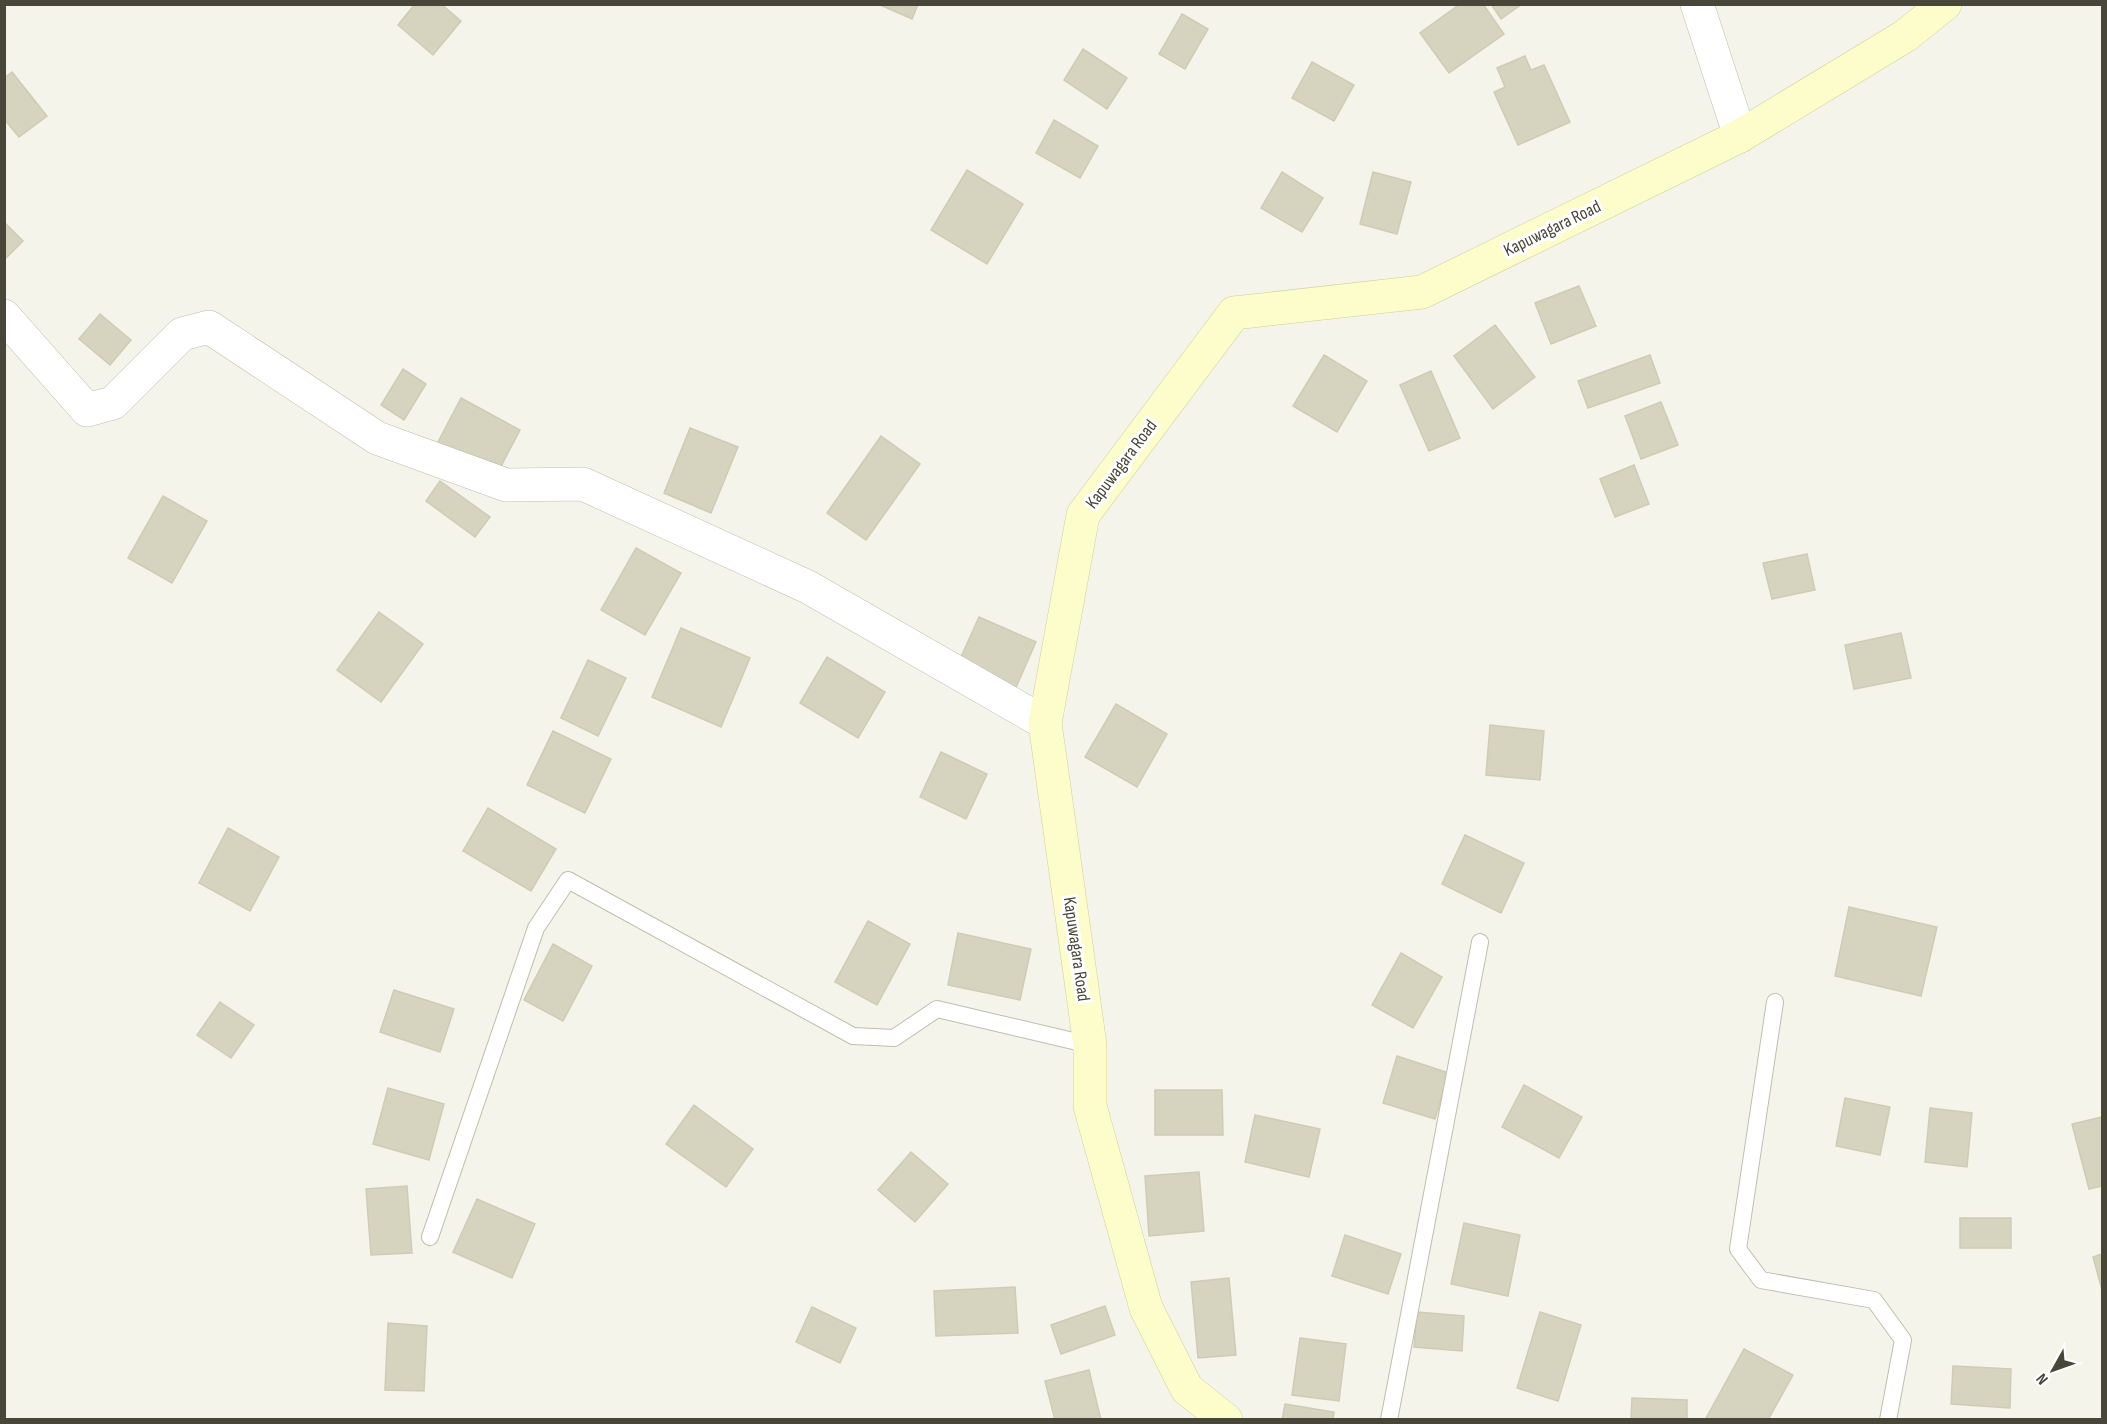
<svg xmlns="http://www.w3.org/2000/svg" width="2107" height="1424" viewBox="0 0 2107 1424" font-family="'Sofia Sans Condensed',sans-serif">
<rect width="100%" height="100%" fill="#f4f4ea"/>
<g fill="#d6d3bf" stroke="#d0ccb3" stroke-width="1.5">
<polygon points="415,4 441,4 461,21 433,55 398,25"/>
<polygon points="878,4 918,4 912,19"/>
<polygon points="1460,4 1483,4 1504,34 1449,73 1420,33"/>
<polygon points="1491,4 1522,4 1501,19"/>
<polygon points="1182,14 1208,29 1185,69 1159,54"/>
<polygon points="1083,49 1127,78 1107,109 1064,80"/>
<polygon points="1525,56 1531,70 1544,65 1570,122 1518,145 1494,92 1505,87 1497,68"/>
<polygon points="1312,62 1354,85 1334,121 1292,98"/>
<polygon points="12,72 47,116 19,137 4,119 4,78"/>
<polygon points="1054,120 1098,146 1080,178 1036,153"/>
<polygon points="967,170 1023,204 987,264 931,230"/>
<polygon points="1282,172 1323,198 1302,232 1261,208"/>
<polygon points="1373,172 1411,182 1397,234 1360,224"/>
<polygon points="4,222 23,241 4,260"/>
<polygon points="1579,286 1596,326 1551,344 1535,303"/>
<polygon points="100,314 131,340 110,365 79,339"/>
<polygon points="1495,325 1535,377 1493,409 1454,356"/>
<polygon points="1324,355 1367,381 1337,432 1293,406"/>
<polygon points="1650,355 1660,383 1588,408 1578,381"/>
<polygon points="403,369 426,384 404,420 381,405"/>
<polygon points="1431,371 1460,438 1429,451 1400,385"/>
<polygon points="461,398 520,430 496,476 437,444"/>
<polygon points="1661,402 1678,445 1641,459 1625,416"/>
<polygon points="690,428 738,447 711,513 664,493"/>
<polygon points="881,436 920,464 866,540 827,513"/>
<polygon points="1634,465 1649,504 1615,517 1600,479"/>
<polygon points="440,481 490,517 475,537 426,501"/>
<polygon points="163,496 207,521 172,583 128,558"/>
<polygon points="636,548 681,573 645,635 601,610"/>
<polygon points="1807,554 1815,590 1772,599 1763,563"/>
<polygon points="379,612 423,644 381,702 337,670"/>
<polygon points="979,617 1036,642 1014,692 957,666"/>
<polygon points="681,628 750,658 721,727 652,697"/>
<polygon points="1901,633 1911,678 1854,689 1845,645"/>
<polygon points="827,657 885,692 858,738 800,703"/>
<polygon points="588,660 626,678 598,736 561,718"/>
<polygon points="1116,704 1167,734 1137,787 1085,757"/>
<polygon points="1490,725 1544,731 1540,780 1486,775"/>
<polygon points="553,731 611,759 585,813 527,785"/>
<polygon points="941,752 987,774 966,819 920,797"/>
<polygon points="488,808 556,849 531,891 463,851"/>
<polygon points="228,828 279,857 250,911 199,883"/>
<polygon points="1465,835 1524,863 1501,913 1442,884"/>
<polygon points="1849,907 1937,927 1921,996 1835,976"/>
<polygon points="868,921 910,944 877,1005 835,982"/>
<polygon points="958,933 1031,949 1020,1000 948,985"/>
<polygon points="553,944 592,966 563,1021 524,1000"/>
<polygon points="1401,953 1442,977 1413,1028 1372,1005"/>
<polygon points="394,990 454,1009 440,1052 380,1032"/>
<polygon points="220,1002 254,1025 231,1058 197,1035"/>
<polygon points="1397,1056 1449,1073 1435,1119 1383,1103"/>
<polygon points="1524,1085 1582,1117 1559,1158 1502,1127"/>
<polygon points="388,1088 444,1104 429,1160 373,1144"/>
<polygon points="1155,1090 1222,1090 1223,1135 1155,1135"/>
<polygon points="1845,1098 1890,1107 1880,1155 1836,1146"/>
<polygon points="694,1105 753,1149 726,1187 666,1144"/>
<polygon points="1930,1108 1972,1113 1967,1167 1925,1162"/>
<polygon points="1255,1115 1320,1129 1309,1177 1245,1162"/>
<polygon points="2102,1117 2102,1186 2089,1189 2072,1124"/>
<polygon points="911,1152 948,1184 915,1222 878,1190"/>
<polygon points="1199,1172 1204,1231 1149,1236 1145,1176"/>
<polygon points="407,1186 412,1253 371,1255 366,1189"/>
<polygon points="477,1199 535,1224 512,1278 453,1252"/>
<rect x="1960" y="1218" width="51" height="30"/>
<polygon points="1464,1223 1520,1235 1508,1296 1451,1284"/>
<polygon points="1345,1235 1401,1254 1388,1294 1332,1276"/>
<polygon points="2102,1254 2102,1290 2093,1257"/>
<polygon points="1229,1278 1236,1355 1198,1358 1191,1282"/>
<polygon points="1015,1287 1018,1333 936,1336 934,1291"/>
<polygon points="1105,1306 1115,1335 1061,1354 1051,1325"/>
<polygon points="812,1307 856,1328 840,1363 796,1342"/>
<polygon points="1417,1312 1464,1316 1462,1351 1414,1347"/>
<polygon points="1540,1312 1581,1325 1558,1401 1517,1388"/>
<polygon points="388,1323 427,1326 424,1391 385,1390"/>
<polygon points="1300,1338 1346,1344 1339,1401 1292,1395"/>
<polygon points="1744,1349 1793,1375 1768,1420 1705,1420"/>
<polygon points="1953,1366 2011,1369 2010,1408 1951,1404"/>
<polygon points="1089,1370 1101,1420 1055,1420 1045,1381"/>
<polygon points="1632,1398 1687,1400 1687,1420 1631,1420"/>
<polygon points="1285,1404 1334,1412 1333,1420 1282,1420"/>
</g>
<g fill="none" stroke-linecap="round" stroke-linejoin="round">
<defs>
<g id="lane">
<polyline points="1775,1002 1738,1249 1761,1280 1874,1300 1903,1340 1888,1420"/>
<polyline points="430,1237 536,928 568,880 853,1036 894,1038 937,1009 1090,1045"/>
<polyline points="1389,1420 1480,942"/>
</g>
<g id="street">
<polyline points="1697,4 1740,136"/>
<polyline points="4,316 87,410 113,403 182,334 209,327 377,438 506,485 583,484 808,587 1045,723"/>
</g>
<polyline id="secondary" points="1226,1420 1187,1389 1146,1308 1090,1106 1090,1045 1045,723 1083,515 1234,313 1422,292 1740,136 1905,36 1945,4"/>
</defs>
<use href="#lane" stroke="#c0beac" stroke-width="18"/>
<use href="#street" stroke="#c0beac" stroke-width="34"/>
<use href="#secondary" stroke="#d0d098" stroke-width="34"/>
<use href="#lane" stroke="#fff" stroke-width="16"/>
<use href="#street" stroke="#fff" stroke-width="33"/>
<use href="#secondary" stroke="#fcfdcb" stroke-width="33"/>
</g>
<g text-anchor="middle" stroke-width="6" stroke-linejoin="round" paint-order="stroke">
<g font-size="18" fill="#484638" stroke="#fff">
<text transform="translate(1552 228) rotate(-26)" y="6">Kapuwagara Road</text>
<text transform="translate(1121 464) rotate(-53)" y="6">Kapuwagara Road</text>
<text transform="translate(1077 949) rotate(82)" y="6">Kapuwagara Road</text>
</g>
</g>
<rect width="2107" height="1424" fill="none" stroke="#484638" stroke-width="12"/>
<g transform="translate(2053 1370) rotate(230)" stroke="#ffffff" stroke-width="4.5" paint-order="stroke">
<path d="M0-4.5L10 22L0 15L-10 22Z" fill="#484638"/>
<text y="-9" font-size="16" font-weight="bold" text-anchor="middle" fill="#484638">N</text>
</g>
</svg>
